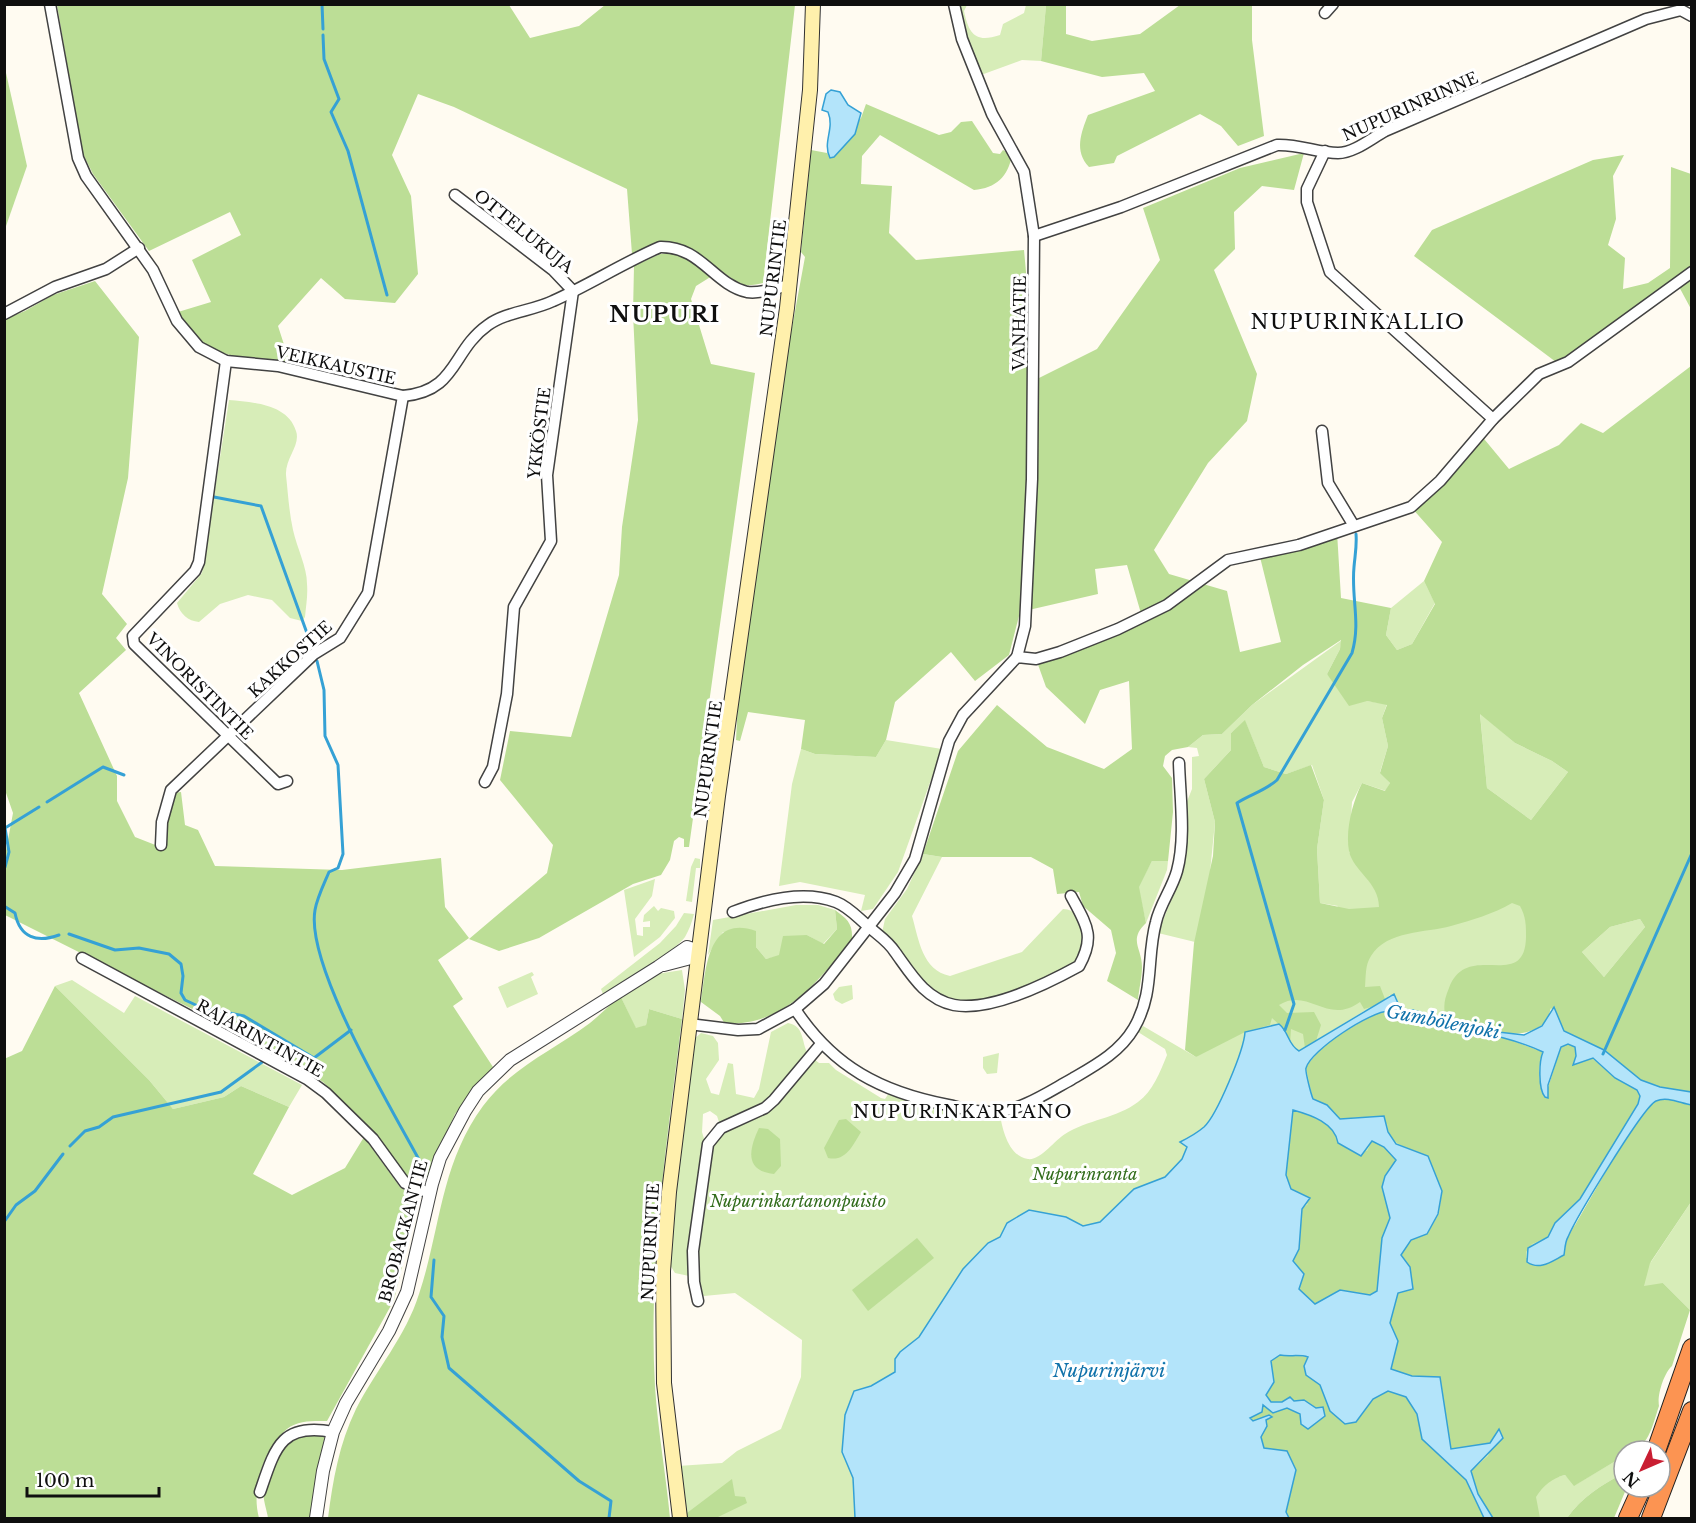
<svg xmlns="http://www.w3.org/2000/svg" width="1696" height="1523" viewBox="0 0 1696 1523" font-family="'Libre Baskerville',serif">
<rect width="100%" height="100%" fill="#fffbf1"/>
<g fill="#d7edb8">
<path d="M958 5H967L964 11C969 35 976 43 1000 35L1003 24 1024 13 1026 5H1046L1041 61 1022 60 981 75 963 29Z"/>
<path d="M229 400C252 402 288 404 296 431 301 445 285 458 286 475 288 493 289 512 293 530 297 548 307 567 307 584 308 595 306 606 305 617L302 621 290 618 272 600 248 595 220 604 199 622C188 621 180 614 177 603L202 573Z"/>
<polygon points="1424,581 1435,603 1412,644 1397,650 1386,635 1391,608"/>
<path d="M1342 640 1340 649 1327 674 1367 701 1387 704 1382 718 1388 746 1380 772 1390 783 1386 791 1362 783 1352 802 1349 852 1379 895 1595 855 1481 1030 1413 1010H1401L1396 997 1390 995 1378 1005 1364 1011 1299 1051 1420 1152 1651 1262 1691 1202 1690 1310 1663 1283 1557 1477 1565 1475 1575 1485 1624 1456V1473C1601 1485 1582 1497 1567 1518H1368L1286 1512 1289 1518H685L678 1466 722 1463 737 1451 781 1429 801 1377 802 1340 735 1293 704 1296 699 1292 697 1255 710 1147 720 1134 762 1115 814 1059 819 1063H829L836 1070 881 1098 885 1099 889 1093 962 1114H1000C1002 1129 1009 1157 1028 1159 1040 1161 1055 1140 1065 1134 1087 1120 1117 1118 1138 1102 1153 1091 1160 1072 1167 1055L1165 1049 1138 1032 1143 1026 1196 1057 1338 906 1320 903 1317 849 1324 800 1312 765 1286 774 1264 767 1245 721 1231 733V750L1204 779 1215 822 1209 882 1195 942 1158 933 1176 888 1186 804 1192 789V757L1199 756 1197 748 1188 747 1203 735 1222 734 1252 705Z"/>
<polygon points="1480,713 1515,743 1552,761 1568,772 1531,820 1487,788"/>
<polygon points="886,740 942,749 898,872 873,909 861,911 865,895 800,882 779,886 792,784 801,749 815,754 876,757"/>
<path d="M923 854 942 857 912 916C919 940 922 970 950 976L1022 952 1063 909C1076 909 1086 924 1085 938 1084 945 1080 955 1077 962 1050 980 972 1012 942 997 920 987 897 951 882 933L885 919 907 889Z"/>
<polygon points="695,858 700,859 700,868 696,868 692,902 686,901 691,867"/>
<polygon points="1152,861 1168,861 1167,870 1146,923 1138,887"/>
<polygon points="655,879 652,896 635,919 637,935 643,936 643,927 650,927 650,921 643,922 644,915 654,906 658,911 661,908 674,911 675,918 660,937 634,957 624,890"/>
<polygon points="796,905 818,905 835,910 837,929 823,944 807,935 779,956 766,959 756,947 723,932 708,955 713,920"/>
<path d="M684 913 694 914C692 922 689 930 685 937 674 952 619 990 603 994L601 989 660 943 676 926Z"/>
<polygon points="1640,919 1645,927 1604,977 1582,952 1610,927"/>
<polygon points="682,970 685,990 682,1019 649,1009 646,1025 636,1029 620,995 657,974"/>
<polygon points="532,972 534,975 531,977 538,994 507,1008 498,987"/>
<polygon points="72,980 124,1013 135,996 302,1085 289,1107 241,1086 224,1097 173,1109 149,1080 55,986"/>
<polygon points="852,985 853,999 842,1004 835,1000 833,994 839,987"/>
<path d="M788 1023C805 1026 801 1042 808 1054L764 1105 720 1125 717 1116 710 1111 703 1114 702 1132 705 1142 689 1276 675 1273 668 1262 671 1215 693 1040 701 1033 713 1036 718 1043 719 1060 706 1079 711 1093 719 1095 728 1063 733 1064 736 1094 754 1098 759 1089 771 1032Z"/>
<polygon points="999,1053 997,1073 987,1074 983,1068 983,1057"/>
</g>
<g fill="#bcde96" fill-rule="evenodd">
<path d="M57 5H509L530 38 579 26 605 5H795L763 283C758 284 750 286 745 285 737 283 727 275 720 270 686 242 674 234 632 254L627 189 454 107 418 94 392 155 411 196 418 274 395 303 345 299 321 278 278 326 290 363C242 358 204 360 178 312L211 302 192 260 241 235 230 212 149 251 93 174 82 152Z"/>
<path d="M1046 5H1066V34L1092 41 1140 34 1180 5H1252V40L1264 136 1238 146 1221 126 1200 114 1117 156 1114 163 1089 167C1074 151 1081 133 1088 115L1155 91 1144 73 1102 77 1041 61Z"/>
<polygon points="4,64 27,166 5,229 4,229"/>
<path d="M866 104 939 135 951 132 961 122 972 121 993 153 1000 154 1003 150 1012 155C1008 177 996 188 974 190L880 135 862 156 861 184 892 186 889 233 916 260 1024 250 1030 316 1029 383 1097 349 1160 260 1143 208 1240 168 1304 153 1294 190 1262 186 1234 212 1235 249 1214 270 1257 374 1247 421 1208 463 1154 550 1169 574 1227 591 1240 652 1281 642 1259 553 1337 532 1341 598 1391 608 1386 635 1397 650 1412 644 1435 604 1424 581 1442 542 1411 507 1480 434 1509 469 1559 445 1581 423 1603 433 1691 366V1092L1660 1087 1641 1080 1604 1050 1564 1031 1551 1008 1547 1021C1521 1046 1477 1029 1446 1019 1443 1007 1444 1000 1449 988 1467 939 1525 993 1526 937 1526 925 1526 917 1520 906L1512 903C1493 914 1472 920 1451 926 1426 933 1387 930 1371 956 1365 965 1366 976 1365 987L1380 986 1385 999 1378 1005 1364 1009 1360 1002C1327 1026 1309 987 1279 1005L1287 1013 1314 1012 1321 1025 1316 1041 1305 1048 1303 1034 1291 1029 1290 1044 1285 1030 1272 1018 1270 1025 1245 1032 1196 1057 1185 1050 1194 943 1213 856 1215 822 1204 779 1231 750V733L1245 720 1264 767 1286 774 1311 765 1324 800 1317 849 1320 903 1349 909 1379 907C1379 882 1353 871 1349 851 1345 830 1353 801 1362 783L1385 791 1390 783 1380 773 1388 746 1382 718 1387 705 1367 701 1349 706 1327 674 1340 649 1341 640 1303 665 1252 705 1222 734 1203 735 1188 747 1172 750 1165 756 1163 766 1172 778 1173 812 1168 861H1152L1139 887 1146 923C1128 940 1142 948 1142 967 1142 977 1139 989 1138 1000L1107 981 1116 953 1111 930 1083 906 1079 892 1057 894 1053 869 1031 857H942L923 854 958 751 997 705 1047 747 1104 769 1132 749 1129 681 1100 690 1085 724 1046 687 1036 659 1142 617 1127 565 1095 569 1098 594 1020 612 1009 655 975 681 951 652 895 702 886 740 876 757 815 754 801 749 805 720 748 712 740 741 736 740 739 681 777 409 805 257 801 252 811 150 827 153 830 158 861 118ZM1480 714 1515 743 1552 761 1568 772 1531 820 1487 788ZM1640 919 1645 927 1604 977 1582 952 1610 927Z"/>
<polygon points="1624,155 1613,176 1616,219 1608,245 1625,258 1623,289 1648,283 1670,268 1671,167 1691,174 1691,309 1677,283 1560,365 1414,256 1432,230 1593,160"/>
<polygon points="673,253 683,255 712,276 696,286 691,299 711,364 755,373 689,847 684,847 684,839 679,837 674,841 670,860 661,875 633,884 539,938 499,951 469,939 547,873 553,845 500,780 510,731 571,737 619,575 622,527 638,420 633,313 634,266 660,254"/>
<polygon points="95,281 139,337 128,478 102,594 127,624 116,638 126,650 79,693 117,776 117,801 135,837 163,848 166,819 173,793 181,792 185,825 198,830 215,866 342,870 441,858 445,907 469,938 438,960 463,999 453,1006 493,1067 455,1114 427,1177 409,1178 375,1135 323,1082 256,1041 5,915 5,856 13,813 5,790 5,319 25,311 53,295"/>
<path d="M835 910C847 919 853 923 852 940 817 982 786 1025 725 1024L720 1016 701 1002C706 968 708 914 756 931V947L766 959 779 955 783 936 807 935 824 944 837 929Z"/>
<path d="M55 986 149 1080 173 1109 224 1097 241 1086 289 1107 253 1174 292 1195 345 1168 364 1137 400 1187 419 1199 394 1300 327 1421C314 1421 298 1420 287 1429 263 1450 251 1489 259 1518H5L4 1059 22 1051Z"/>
<path d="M620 995 636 1028 646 1025 649 1009 682 1019C667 1141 648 1264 655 1387 658 1431 666 1475 670 1518H328C333 1480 339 1444 356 1409 376 1370 406 1336 419 1294 441 1228 440 1165 483 1106 511 1068 552 1051 590 1023 600 1015 610 1005 620 995Z"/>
<path d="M1381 1011 1421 1018 1454 1029 1503 1037 1543 1052C1538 1061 1538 1089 1545 1097L1561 1047 1568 1044 1575 1047 1576 1056 1573 1064 1592 1058 1615 1078 1637 1090 1640 1096 1638 1104 1580 1199 1555 1223 1548 1237 1532 1244 1526 1252V1258L1564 1255 1567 1239 1613 1159 1647 1108 1657 1100 1667 1099 1691 1105V1202L1650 1263 1644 1286 1663 1283 1690 1310 1672 1366C1664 1373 1657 1395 1659 1406 1652 1426 1649 1451 1624 1451V1456L1574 1486 1565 1475C1552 1478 1543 1486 1536 1497L1540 1518H1493L1478 1494 1471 1471 1488 1456 1498 1430 1490 1443 1451 1449 1440 1377 1412 1376 1391 1370 1398 1341 1390 1323 1398 1293 1413 1289 1410 1267 1401 1255 1411 1240 1427 1234 1439 1214 1442 1191 1428 1157C1410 1146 1390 1149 1387 1124L1361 1117 1340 1119 1327 1105 1313 1099 1306 1068C1322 1041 1354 1026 1381 1011Z"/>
<polygon points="1293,1109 1326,1123 1336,1133 1367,1151 1372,1141 1384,1147 1396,1160 1385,1176 1382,1187 1390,1218 1382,1238 1377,1291 1370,1295 1340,1290 1315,1304 1299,1289 1293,1261 1299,1249 1302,1209 1308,1204 1291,1189 1286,1175"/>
<path d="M846 1119 861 1132C853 1145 846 1162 828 1158L824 1148 839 1120Z"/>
<path d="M759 1128 768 1129 780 1139 781 1166 774 1174C744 1171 749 1149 759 1128Z"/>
<polygon points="917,1238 934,1258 868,1311 852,1290"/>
<polygon points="1280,1355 1308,1357 1306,1374 1320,1385 1325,1396 1356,1422 1373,1399 1388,1391 1406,1397 1417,1414 1422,1439 1466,1480 1484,1518 1289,1518 1286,1512 1296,1470 1264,1448 1261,1437 1267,1426 1265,1420 1271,1418 1269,1415 1253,1422 1250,1418 1261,1412 1263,1405 1287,1408 1300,1415 1302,1424 1316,1408 1304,1400 1271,1402 1266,1395 1274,1382 1271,1361"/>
<path d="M300 1434 325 1435 310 1518H268C267 1510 262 1498 264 1490 267 1469 282 1443 300 1434Z"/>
<path d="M1624 1473V1487H1627L1614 1518H1567C1582 1497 1601 1485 1624 1473Z"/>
<polygon points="732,1479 735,1496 745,1497 747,1503 716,1518 688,1518 687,1513"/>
</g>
<g fill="#b3e4fa" stroke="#35a1d5" stroke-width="1.5" fill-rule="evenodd">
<path d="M831 90 840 92 848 105 861 113 855 134 834 157 830 158C822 142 835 129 828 112L822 110 826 94Z"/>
<path d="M1394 994 1401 1010H1413L1481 1030 1524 1035 1542 1026 1554 1007 1564 1031 1604 1050 1641 1080 1660 1087 1691 1092V1105C1680 1103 1667 1096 1656 1101 1643 1107 1576 1218 1568 1237 1565 1242 1565 1249 1564 1255 1552 1261 1540 1271 1527 1262L1528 1248 1548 1237 1555 1223 1580 1199 1638 1104 1640 1096 1637 1090 1615 1078 1593 1058 1573 1065 1576 1056 1575 1047 1568 1044 1561 1047 1548 1085V1098L1545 1097C1538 1089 1539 1061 1543 1052 1497 1030 1438 1028 1389 1011 1371 1011 1311 1050 1306 1068 1305 1071 1311 1094 1313 1099L1327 1105 1340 1119 1384 1116 1388 1132 1396 1144 1428 1156 1442 1191 1438 1214 1427 1234 1411 1240 1401 1255 1410 1267 1413 1289 1398 1293 1390 1323 1398 1341 1391 1369 1412 1376 1440 1377 1451 1449 1490 1443 1499 1429 1503 1438 1471 1471 1478 1494 1493 1518H1484L1466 1480 1422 1439 1417 1414 1406 1397 1388 1391 1373 1399 1356 1422 1345 1424 1330 1411 1320 1385 1306 1375 1304 1366 1308 1357C1299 1354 1289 1357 1280 1355L1271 1361 1274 1382 1266 1395 1271 1402H1282L1290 1397 1294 1401 1304 1400 1316 1408 1323 1407 1325 1416 1308 1429 1301 1424 1300 1414 1287 1408 1273 1413 1263 1405 1262 1412 1250 1418 1253 1421 1269 1415 1272 1417 1266 1420 1267 1426 1261 1437 1264 1448 1287 1451 1296 1470 1286 1512 1289 1518H855L853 1478 842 1452 845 1415 854 1391 871 1386 895 1372V1359L900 1352 919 1337 963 1269 988 1243 1000 1237 1007 1223 1029 1210 1066 1217 1083 1226 1100 1222 1134 1189 1165 1177 1182 1159 1187 1147 1180 1142C1188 1138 1197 1133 1204 1127 1217 1115 1244 1050 1245 1032L1279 1024C1289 1032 1288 1045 1299 1051ZM1293 1110C1311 1115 1335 1123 1338 1143L1361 1156 1372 1141 1384 1147 1396 1160 1385 1176 1382 1187 1390 1218 1382 1238 1377 1291 1370 1295 1340 1290 1315 1304 1299 1289 1304 1274 1293 1261 1299 1249 1302 1209 1310 1198 1291 1189 1286 1175Z"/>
</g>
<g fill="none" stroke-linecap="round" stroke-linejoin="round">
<g stroke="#35a1d5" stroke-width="3">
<polyline points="322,4 323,29"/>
<polyline points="323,35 324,59 339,99 331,112 348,151 387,295"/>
<polyline points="214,497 261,506 312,647"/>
<path d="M317 661 324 690 325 736 338 765 343 854 338 868 329 872C324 884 317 898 315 910 305 967 395 1114 424 1169"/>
<polyline points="47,802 103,767 124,775"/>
<polyline points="5,867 9,852 5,828 39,807"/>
<path d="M4 906 15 913C20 938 37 943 59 935"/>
<polyline points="69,934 115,950 139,948 169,954 181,964 183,976 181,993 185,1000 200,1007 244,1016 314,1058 351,1030"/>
<path d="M1285 1030 1294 1004 1237 803C1251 794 1265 791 1277 780L1352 653C1361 622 1351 598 1354 567 1355 555 1357 546 1356 534"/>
<polyline points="1603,1054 1692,853"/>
<polyline points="272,1055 287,1043"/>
<polyline points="70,1146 85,1131 99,1127 113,1117 221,1092 265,1060"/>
<polyline points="4,1222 16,1205 35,1191 63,1154"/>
<polyline points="434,1260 431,1297 444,1316 442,1337 449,1368 579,1481 611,1501 609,1518"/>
</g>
<defs>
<g id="minor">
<path d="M50 4 78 158 86 176 153 270 177 321 199 347 226 361 278 366 403 396C458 391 451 351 488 325 506 312 532 311 553 301 589 285 623 263 660 247 701 246 713 284 747 292 760 294 777 288 789 285"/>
<polyline points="954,4 962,39 992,114 1024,172 1034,236 1032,479 1025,626 1017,657"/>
<polyline points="1325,13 1333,4"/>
<polyline points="1325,151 1307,189 1307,202 1330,272 1493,419"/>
<polyline points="455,195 553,270 573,291 547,475 551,541 514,607 507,694 493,767 485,782"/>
<path d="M1034 236 1121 207 1277 145C1299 144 1318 153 1338 153 1354 153 1372 138 1385 131L1646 19 1681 10 1692 16"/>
<polyline points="4,314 55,287 106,269 139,248"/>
<polyline points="226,361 199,562 195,571 133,636 134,644 278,784 287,781"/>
<polyline points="1322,431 1328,483 1354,526"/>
<polyline points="161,845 162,822 171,790 314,654 340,638 368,593 403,396"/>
<path d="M733 912C764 900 804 890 836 902 849 907 858 918 869 927 878 935 888 941 895 952 911 974 925 999 954 1005 991 1012 1048 983 1079 966 1096 936 1086 924 1071 896"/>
<polyline points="82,958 307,1079 326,1093 373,1139 405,1183 429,1193"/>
<path d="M795 1009C833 1067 881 1092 948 1105 962 1108 978 1113 993 1112 1021 1111 1048 1092 1072 1079 1096 1065 1120 1052 1134 1028 1155 992 1146 958 1156 922 1160 904 1172 889 1177 871 1186 838 1180 797 1179 763"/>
<polyline points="689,1024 738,1030 758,1029 795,1009 824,984 895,893 915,859 949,741 963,715 1017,657 1036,659 1060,652 1118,629 1167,605 1228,560 1299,545 1411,507 1440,481 1493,419 1539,374 1568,362 1692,272"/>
<polyline points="698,1301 694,1282 693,1251 708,1144 721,1128 765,1108 774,1100 821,1044"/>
<path d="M260 1492C275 1448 281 1422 333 1432"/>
</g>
<g id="tertiary">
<polyline points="664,965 687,959 699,951"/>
<polyline points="316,1518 323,1471 333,1432 346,1403 389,1331 407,1292 432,1184 440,1158 465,1111 478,1091 510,1060 658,967 687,947 699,951"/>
</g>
<polyline id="secondary" points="680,1518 664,1383 663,1271 669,1192 718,796 787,308 810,90 813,4"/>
<g id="motorway">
<polyline points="1656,1451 1692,1348"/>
<polyline points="1628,1518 1642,1487"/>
<polyline points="1651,1518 1692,1411"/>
</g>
</defs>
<use href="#minor" stroke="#424242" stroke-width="13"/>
<use href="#tertiary" stroke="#424242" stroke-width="14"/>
<use href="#secondary" stroke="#313131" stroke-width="16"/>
<use href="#motorway" stroke="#202020" stroke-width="20"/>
<use href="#minor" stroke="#fff" stroke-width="10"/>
<use href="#tertiary" stroke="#fff" stroke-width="12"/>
<use href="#secondary" stroke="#fff0ac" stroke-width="14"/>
<use href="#motorway" stroke="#fc9452" stroke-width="18"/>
</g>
<g text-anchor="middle" stroke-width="6" stroke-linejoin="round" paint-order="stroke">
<g font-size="16" fill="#0f0f0f" stroke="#fff">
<text transform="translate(1410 106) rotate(-24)" y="6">NUPURINRINNE</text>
<text transform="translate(524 231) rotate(39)" y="6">OTTELUKUJA</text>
<text transform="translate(773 278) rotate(-83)" y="6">NUPURINTIE</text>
<text transform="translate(1019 323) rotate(-89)" y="6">VANHATIE</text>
<text transform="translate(336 365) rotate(13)" y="6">VEIKKAUSTIE</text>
<text transform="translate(539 433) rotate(-83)" y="6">YKKÖSTIE</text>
<text transform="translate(290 659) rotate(-42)" y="6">KAKKOSTIE</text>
<text transform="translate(200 686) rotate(45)" y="6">VINORISTINTIE</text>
<text transform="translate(708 759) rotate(-82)" y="6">NUPURINTIE</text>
<text transform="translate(260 1038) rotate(29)" y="6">RAJARINTINTIE</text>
<text transform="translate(403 1231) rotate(-75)" y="6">BROBACKANTIE</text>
<text transform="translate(650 1242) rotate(-87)" y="6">NUPURINTIE</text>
</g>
<g font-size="16" font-style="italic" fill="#316c1b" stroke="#fff">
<text x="1085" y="1180">Nupurinranta</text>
<text x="798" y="1207">Nupurinkartanonpuisto</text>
</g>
<g font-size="18" font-style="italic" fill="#1072aa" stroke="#fff">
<text transform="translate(1443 1022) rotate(11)" y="6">Gumbölenjoki</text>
<text x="1109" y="1377">Nupurinjärvi</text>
</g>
<g font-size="18" letter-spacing="1.5" fill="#0f0f0f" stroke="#fff">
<text x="963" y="1118">NUPURINKARTANO</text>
</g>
<g font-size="20" letter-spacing="1.5" fill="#0f0f0f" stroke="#fff">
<text x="1358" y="329">NUPURINKALLIO</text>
</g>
<g font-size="22" font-weight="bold" letter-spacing="1.5" fill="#0f0f0f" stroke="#fff">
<text x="665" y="322">NUPURI</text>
</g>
</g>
<rect width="1696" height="1523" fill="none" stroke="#0f0f0f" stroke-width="12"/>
<g transform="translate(1642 1469) rotate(226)"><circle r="28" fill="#ffffff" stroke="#9f9f9f" stroke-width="1.5"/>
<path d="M0-4.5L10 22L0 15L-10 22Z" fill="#c91e32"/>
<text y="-9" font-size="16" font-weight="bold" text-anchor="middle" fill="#0f0f0f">N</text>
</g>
<path d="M27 1487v9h132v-9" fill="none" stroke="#0f0f0f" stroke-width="3"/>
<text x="36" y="1487" font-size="18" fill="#0f0f0f" stroke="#ffffff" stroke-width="4.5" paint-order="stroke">100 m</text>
</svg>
